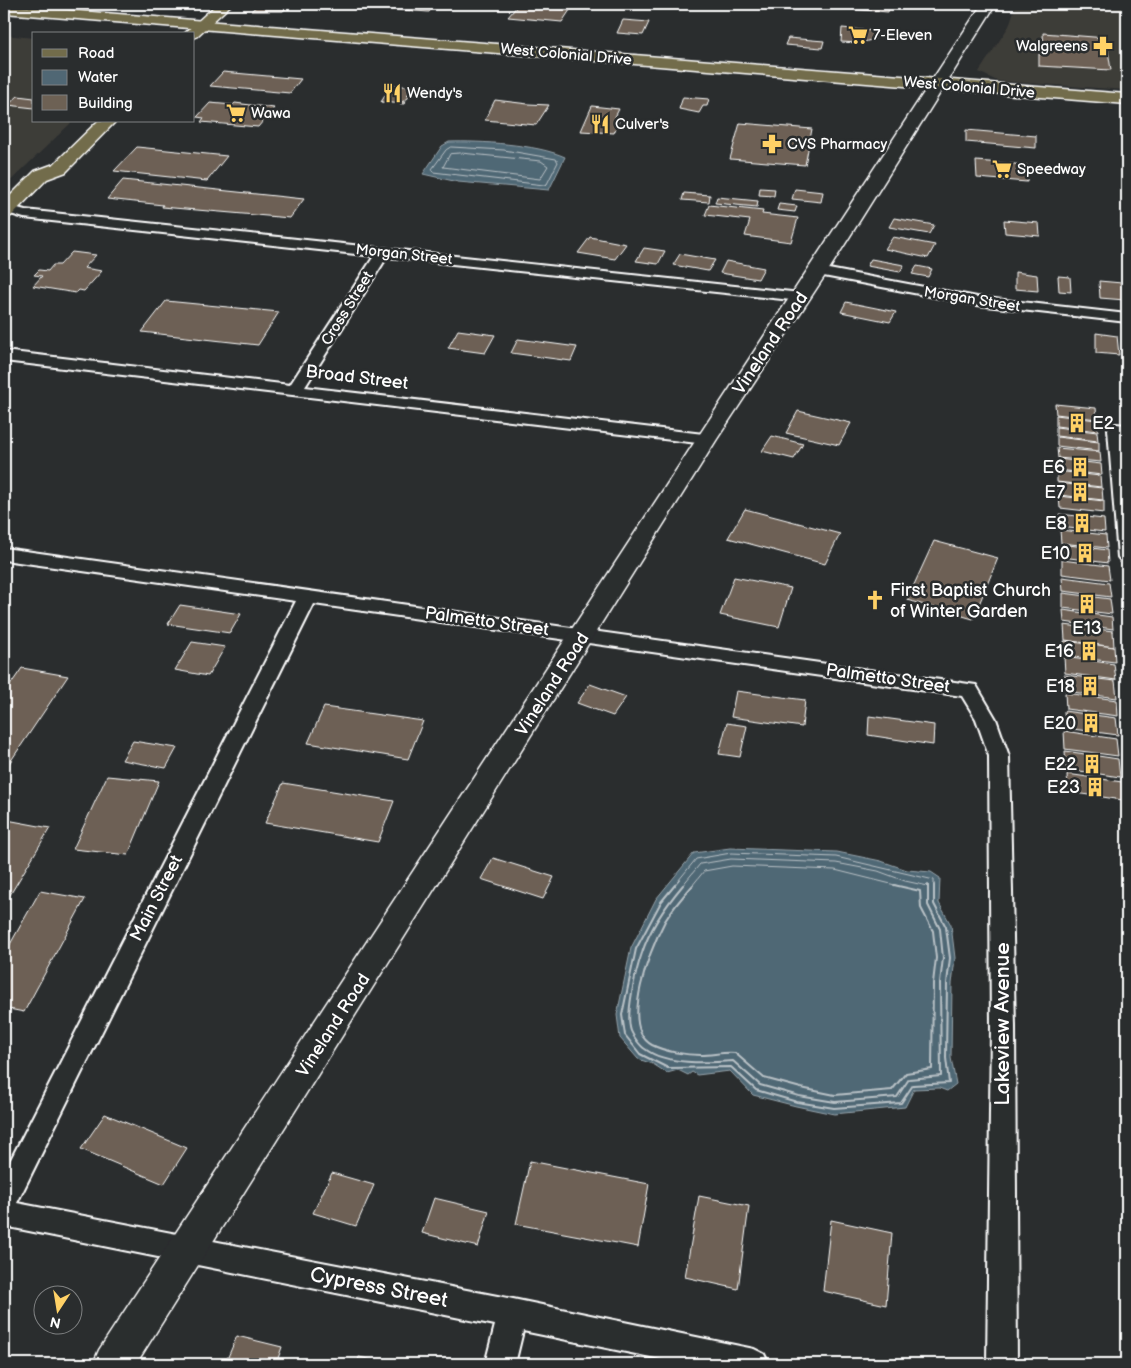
<svg xmlns="http://www.w3.org/2000/svg" width="1131" height="1368" viewBox="0 0 1131 1368" font-family="'Balsamiq Sans',sans-serif">
<rect width="100%" height="100%" fill="#2a2d2e"/>
<filter id="ink" filterUnits="userSpaceOnUse"><feTurbulence type="fractalNoise" baseFrequency=".02" numOctaves="2"/><feDisplacementMap in="SourceGraphic" scale="10" xChannelSelector="R" yChannelSelector="G"/><feConvolveMatrix kernelMatrix="1 2 1 2 8 2 1 2 1" color-interpolation-filters="sRGB"/></filter>
<g filter="url(#ink)">
<g fill="#3e3d39">
<polygon points="1016,4 1127,4 1127,90 997,81 979,72 1009,26"/>
<polygon points="4,35 34,38 34,121 73,121 4,187"/>
</g>
<g fill="#506774" stroke="#96a4ac">
<path d="M449 142C480 141 536 144 565 157L549 190 458 182 423 174 442 146Z"/>
<polygon points="730,848 837,852 881,861 907,870 931,872 940,878 939,903 951,925 955,958 952,984 951,1058 956,1084 947,1091 939,1088 914,1089 905,1107 834,1114 796,1106 753,1095 730,1071 697,1075 692,1072 688,1075 678,1070 667,1073 653,1064 638,1059 620,1038 617,1015 631,948 656,899 694,853"/>
</g>
<g fill="none" stroke-linecap="round" stroke-linejoin="round">
<g stroke="#b9c2c7" stroke-width="1">
<polygon points="451,147 504,150 556,159 558,162 547,184 544,185 433,172 432,169 446,150"/>
<polygon points="461,153 541,161 548,166 540,179 443,167 450,154"/>
<polyline points="674,886 696,859 731,853 836,857 934,880 934,886"/>
<polyline points="682,886 700,864 731,859 836,863 878,871 905,881 928,886"/>
<polyline points="692,886 704,871 732,866 835,870 899,886"/>
</g>
<g stroke="#b9c2c7" stroke-width="2">
<polyline points="675,885 661,902 636,949 622,1015 625,1035 640,1054 668,1068 731,1067 756,1090 797,1102 834,1108 901,1103 913,1085 949,1083 946,1058 947,983 950,958 946,927 934,904 934,885"/>
<path d="M683 885C667 904 650 928 642 953 636 970 625 1015 631 1031 633 1036 640 1046 645 1049 666 1065 707 1063 733 1061L760 1085 799 1096 835 1102 897 1097 909 1079 941 1076 940 983 943 958 940 929 928 905V885"/>
<path d="M693 885C683 896 673 908 665 921 652 946 618 1027 652 1045 666 1052 686 1055 701 1055 712 1055 723 1052 735 1053L764 1078 801 1088 835 1095 892 1090 906 1073 932 1069 933 983 936 958 933 931 921 908 920 891 894 885"/>
</g>
</g>
<g fill="#6d6154" stroke="#fff">
<polygon points="259,4 291,4 283,11 251,11"/>
<polygon points="391,4 435,4 429,12 387,9"/>
<polygon points="519,4 537,4 534,7 570,10 562,22 508,17"/>
<polygon points="840,4 890,4 888,12 839,8"/>
<polygon points="623,20 649,22 643,35 617,33"/>
<polygon points="842,28 875,31 875,39 860,43 841,42"/>
<polygon points="1043,33 1106,38 1111,70 1039,66 1039,54 1044,55"/>
<polygon points="788,38 824,41 822,48 785,45"/>
<polygon points="223,72 301,79 290,93 210,86"/>
<polygon points="392,85 414,87 407,95 410,95 408,98 402,102 405,102 404,104 381,102"/>
<polygon points="18,96 34,98 34,108 8,105"/>
<polygon points="683,97 709,99 707,106 703,106 699,113 679,109"/>
<polygon points="495,100 528,104 549,105 536,125 485,120"/>
<polygon points="210,103 233,105 235,103 274,108 258,127 201,122 204,118 197,117"/>
<polygon points="592,106 619,109 615,117 620,118 614,133 581,131"/>
<polygon points="740,123 812,129 805,165 730,159"/>
<polygon points="966,130 1036,136 1036,148 966,142"/>
<polygon points="137,147 227,156 207,181 114,171"/>
<polygon points="976,161 1027,165 1027,182 977,178"/>
<polygon points="123,180 304,199 290,218 162,207 163,205 107,199"/>
<polygon points="760,188 775,189 774,196 759,195"/>
<polygon points="795,189 823,192 821,202 792,199"/>
<polygon points="684,193 710,195 709,202 682,200"/>
<polygon points="717,197 758,201 757,207 715,203"/>
<polygon points="779,204 797,206 795,212 777,210"/>
<polygon points="709,205 763,211 762,214 798,218 791,242 745,236 750,220 705,215"/>
<polygon points="894,218 934,225 929,234 889,227"/>
<polygon points="1004,220 1039,223 1040,236 1005,233"/>
<polygon points="590,237 626,244 615,259 578,253"/>
<polygon points="893,237 935,245 928,258 885,249"/>
<polygon points="644,248 665,251 658,264 636,261"/>
<polygon points="72,252 96,255 84,268 102,271 84,291 79,290 76,293 33,286 42,276 34,275 39,270 48,271 53,265 60,265"/>
<polygon points="680,254 715,260 708,271 673,265"/>
<polygon points="871,259 904,265 900,272 867,266"/>
<polygon points="726,261 764,268 758,279 720,273"/>
<polygon points="917,266 932,269 928,277 912,274"/>
<polygon points="1015,272 1037,275 1038,291 1015,289"/>
<polygon points="1058,276 1070,277 1071,292 1059,291"/>
<polygon points="1099,281 1122,283 1125,300 1100,298"/>
<polygon points="166,301 279,312 258,345 142,332"/>
<polygon points="846,302 896,312 890,322 841,312"/>
<polygon points="458,330 495,335 485,353 448,348"/>
<polygon points="1096,333 1117,336 1119,355 1096,353"/>
<polygon points="518,339 577,347 571,361 511,353"/>
<polygon points="1055,404 1096,408 1097,419 1056,414"/>
<polygon points="798,411 851,423 839,445 786,433"/>
<polygon points="1056,415 1097,420 1098,431 1056,426"/>
<polygon points="1056,427 1097,432 1098,441 1056,436"/>
<polygon points="772,436 803,444 794,459 762,451"/>
<polygon points="1057,437 1099,442 1099,451 1057,446"/>
<polygon points="1057,448 1100,452 1101,462 1058,458"/>
<polygon points="1058,459 1101,464 1102,475 1058,470"/>
<polygon points="1057,471 1100,476 1101,487 1057,482"/>
<polygon points="1058,483 1102,488 1103,500 1059,495"/>
<polygon points="1059,496 1104,501 1104,513 1060,508"/>
<polygon points="745,509 840,534 825,564 728,538"/>
<polygon points="1059,514 1104,519 1105,532 1059,527"/>
<polygon points="1060,530 1106,535 1107,548 1061,543"/>
<polygon points="934,541 998,558 973,619 907,600"/>
<polygon points="1061,544 1107,550 1108,563 1062,557"/>
<polygon points="1062,560 1108,566 1110,580 1062,574"/>
<polygon points="734,577 791,588 779,627 720,615"/>
<polygon points="1062,577 1109,583 1111,597 1063,591"/>
<polygon points="1063,593 1110,599 1112,614 1063,608"/>
<polygon points="180,605 241,614 230,633 168,624"/>
<polygon points="1063,610 1112,617 1113,629 1064,622"/>
<polygon points="1064,625 1113,631 1114,647 1065,640"/>
<polygon points="1064,641 1114,647 1115,662 1065,656"/>
<polygon points="192,642 225,647 208,676 175,670"/>
<polygon points="1064,657 1114,664 1116,680 1065,673"/>
<polygon points="22,668 68,676 4,771 4,694"/>
<polygon points="1064,675 1115,681 1117,698 1065,691"/>
<polygon points="590,684 626,697 613,716 577,703"/>
<polygon points="736,691 805,700 802,727 731,717"/>
<polygon points="1065,693 1117,700 1118,716 1066,709"/>
<polygon points="324,707 423,721 408,759 308,743"/>
<polygon points="1064,711 1116,718 1118,735 1065,728"/>
<polygon points="869,716 934,725 933,745 868,735"/>
<polygon points="727,723 747,726 740,757 719,754"/>
<polygon points="1064,731 1116,739 1118,756 1065,749"/>
<polygon points="133,741 177,748 166,768 122,760"/>
<polygon points="1065,751 1118,759 1120,777 1066,769"/>
<polygon points="1067,774 1122,782 1123,800 1068,792"/>
<polygon points="107,776 159,781 128,855 73,849"/>
<polygon points="283,783 394,801 378,842 265,823"/>
<polygon points="7,820 50,828 4,905 4,825"/>
<polygon points="493,858 554,877 543,899 481,879"/>
<polygon points="40,891 85,899 24,1012 4,1008 4,955"/>
<polygon points="105,1114 187,1148 164,1184 81,1149"/>
<polygon points="530,1161 649,1184 638,1247 516,1224"/>
<polygon points="332,1173 374,1185 356,1226 313,1213"/>
<polygon points="699,1196 749,1206 738,1289 685,1277"/>
<polygon points="434,1198 489,1211 478,1247 422,1233"/>
<polygon points="831,1220 892,1233 886,1305 823,1291"/>
<polygon points="237,1336 282,1347 276,1364 225,1364"/>
<polygon points="359,1357 392,1364 357,1364"/>
</g>
<g fill="none" stroke-linecap="round" stroke-linejoin="round">
<defs>
<g id="street">
<polygon points="7,205 25,210 801,293 808,297 801,301 387,257 305,387 712,435 714,439 712,443 706,444 4,361 4,351 290,385 374,256 24,218 4,212 4,206"/>
<polygon points="818,267 977,297 1127,314 1127,322 977,305 813,274 811,271 813,268"/>
<polygon points="1116,424 1127,425 1127,435 1125,435 1127,461 1127,563 1121,561 1118,557 1108,429 1110,426"/>
<polygon points="4,548 976,685 996,719 1009,756 1015,1027 1017,1364 987,1364 991,1027 989,756 976,719 962,696 314,604 17,1203 513,1299 754,1349 764,1354 769,1364 685,1364 523,1331 515,1364 485,1364 495,1325 4,1226 4,1173 296,601 4,560"/>
</g>
<polygon id="secondary" points="982,4 996,4 828,271 717,439 136,1364 93,1364 99,1350"/>
<g id="primary">
<polygon points="217,4 232,4 196,37 194,38 194,34 184,34"/>
<polygon points="98,121 116,121 66,172 47,179 11,216 4,217 4,202 35,171 54,164"/>
</g>
<polygon id="highway" points="4,5 1127,94 1127,104 4,13"/>
</defs>
<use href="#street" stroke="#fff" stroke-width="4"/>
<use href="#secondary" stroke="#fff" stroke-width="3"/>
<use href="#primary" stroke="#fff" stroke-width="3"/>
<use href="#highway" stroke="#fff" stroke-width="3"/>
<use href="#street" fill="#2a2d2e" fill-rule="evenodd"/>
<use href="#secondary" fill="#2a2d2e" fill-rule="evenodd"/>
<use href="#primary" fill="#726c4b" fill-rule="evenodd"/>
<use href="#highway" fill="#726c4b" fill-rule="evenodd"/>
</g>
</g>
<defs>
<symbol id="supermarket-bare" viewBox="-9 -9 18 18"><path d="M-6-5.5h2.5l.6 2H6L4.5 2H-2.5L-4.4-4H-6ZM-1.5 3.2a1.3 1.3 0 1 0 .1 0ZM3 3.2a1.3 1.3 0 1 0 .1 0Z" fill="#ffd166" stroke="#2a2d2e" stroke-width="2.5" paint-order="stroke"/></symbol>
<symbol id="pharmacy-bare" viewBox="-9 -9 18 18"><path d="M-2-6h4v4h4v4h-4v4h-4v-4h-4v-4h4Z" fill="#ffd166" stroke="#2a2d2e" stroke-width="2.5" paint-order="stroke"/></symbol>
<symbol id="restaurant-bare" viewBox="-9 -9 18 18"><path d="M-5-6h1v4h1v-4h1v4h1v-4h1v5L-1.5 .5V6h-2V.5L-5-1ZM5-6V6H3V1.5H1.5Q1.5-4 5-6Z" fill="#ffd166" stroke="#2a2d2e" stroke-width="2.5" paint-order="stroke"/></symbol>
<symbol id="building-bare" viewBox="-9 -9 18 18"><path d="M-4-6H4V6H1V3H-1V6H-4ZM-2.5-4.3h1.7v1.8h-1.7ZM.8-4.3h1.7v1.8H.8ZM-2.5-1h1.7V.8h-1.7ZM.8-1h1.7V.8H.8Z" fill="#ffd166" stroke="#2a2d2e" stroke-width="2.5" paint-order="stroke"/></symbol>
<symbol id="church-bare" viewBox="-9 -9 18 18"><path d="M-1.2-6h2.4v3.5h3.3v2.4h-3.3V6h-2.4V-.1h-3.3v-2.4h3.3Z" fill="#ffd166" stroke="#2a2d2e" stroke-width="2.5" paint-order="stroke"/></symbol>
</defs>
<g fill-rule="evenodd">
<use href="#supermarket-bare" x="844" y="21" width="28" height="28"/>
<use href="#pharmacy-bare" x="1089" y="32" width="28" height="28"/>
<use href="#restaurant-bare" x="378" y="79" width="28" height="28"/>
<use href="#supermarket-bare" x="222" y="99" width="28" height="28"/>
<use href="#restaurant-bare" x="586" y="110" width="28" height="28"/>
<use href="#pharmacy-bare" x="758" y="130" width="28" height="28"/>
<use href="#supermarket-bare" x="988" y="155" width="28" height="28"/>
<use href="#building-bare" x="1063" y="409" width="28" height="28"/>
<use href="#building-bare" x="1066" y="453" width="28" height="28"/>
<use href="#building-bare" x="1066" y="478" width="28" height="28"/>
<use href="#building-bare" x="1068" y="509" width="28" height="28"/>
<use href="#building-bare" x="1071" y="539" width="28" height="28"/>
<use href="#church-bare" x="861" y="586" width="28" height="28"/>
<use href="#building-bare" x="1073" y="590" width="28" height="28"/>
<use href="#building-bare" x="1075" y="637" width="28" height="28"/>
<use href="#building-bare" x="1076" y="672" width="28" height="28"/>
<use href="#building-bare" x="1077" y="709" width="28" height="28"/>
<use href="#building-bare" x="1078" y="750" width="28" height="28"/>
<use href="#building-bare" x="1081" y="773" width="28" height="28"/>
</g>
<g text-anchor="middle" stroke-width="5" stroke-linejoin="round" paint-order="stroke">
<g font-size="15" fill="#fff" stroke="#2a2d2e" text-anchor="start">
<text x="873" y="40">7-Eleven</text>
<text x="1088" y="51" text-anchor="end">Walgreens</text>
<text x="407" y="98">Wendy's</text>
<text x="251" y="118">Wawa</text>
<text x="615" y="129">Culver's</text>
<text x="787" y="149">CVS Pharmacy</text>
<text x="1017" y="174">Speedway</text>
</g>
<g font-size="15" fill="#fff" stroke="#2a2d2e">
<text transform="translate(566 54) rotate(5)" y="5">West Colonial Drive</text>
<text transform="translate(969 87) rotate(5)" y="5">West Colonial Drive</text>
<text transform="translate(404 254) rotate(6)" y="5">Morgan Street</text>
<text transform="translate(972 299) rotate(9)" y="5">Morgan Street</text>
<text transform="translate(347 308) rotate(-58)" y="5">Cross Street</text>
</g>
<g font-size="18" fill="#fff" stroke="#2a2d2e">
<text transform="translate(770 343) rotate(-56)" y="6">Vineland Road</text>
<text transform="translate(357 377) rotate(7)" y="6">Broad Street</text>
<text transform="translate(487 621) rotate(8)" y="6">Palmetto Street</text>
<text transform="translate(888 678) rotate(8)" y="6">Palmetto Street</text>
<text transform="translate(552 684) rotate(-57)" y="6">Vineland Road</text>
<text transform="translate(156 898) rotate(-63)" y="6">Main Street</text>
<text transform="translate(333 1025) rotate(-57)" y="6">Vineland Road</text>
</g>
<g font-size="18" fill="#fff" stroke="#2a2d2e" text-anchor="end">
<text x="1092" y="429" text-anchor="start">E2</text>
<text x="1065" y="473">E6</text>
<text x="1065" y="498">E7</text>
<text x="1067" y="529">E8</text>
<text x="1070" y="559">E10</text>
<text x="890" y="596" text-anchor="start">First Baptist Church<tspan x="890" dy="21">of Winter Garden</tspan></text>
<text x="1087" y="634" text-anchor="middle">E13</text>
<text x="1074" y="657">E16</text>
<text x="1075" y="692">E18</text>
<text x="1076" y="729">E20</text>
<text x="1077" y="770">E22</text>
<text x="1080" y="793">E23</text>
</g>
<g font-size="21" fill="#fff" stroke="#2a2d2e">
<text transform="translate(1002 1024) rotate(-90)" y="7">Lakeview Avenue</text>
<text transform="translate(379 1287) rotate(11)" y="7">Cypress Street</text>
</g>
</g>
<rect width="1131" height="1368" fill="none" stroke="#2a2d2e" stroke-width="20"/>
<rect x="10" y="10" width="1111" height="1348" fill="none" stroke="#fff" stroke-width="2" filter="url(#ink)"/>
<rect x="32" y="32" width="162" height="90" fill="#2a2d2e" stroke="#7f8182"/>
<rect x="42" y="49" width="25" height="8" fill="#726c4b" stroke="#7f8182"/>
<text x="78" y="58" font-size="15" fill="#ffffff">Road</text>
<rect x="42" y="70" width="25" height="15" fill="#506774" stroke="#7f8182"/>
<text x="78" y="82" font-size="15" fill="#ffffff">Water</text>
<rect x="42" y="95" width="25" height="15" fill="#6d6154" stroke="#7f8182"/>
<text x="78" y="108" font-size="15" fill="#ffffff">Building</text>
<g transform="translate(58 1310) rotate(192)"><circle r="24" fill="#2a2d2e" stroke="#7f8182"/>
<path d="M0-4L9 19L0 12L-9 19Z" fill="#ffd166"/>
<text y="-8" font-size="14" font-weight="bold" text-anchor="middle" fill="#ffffff">N</text>
</g>
</svg>
